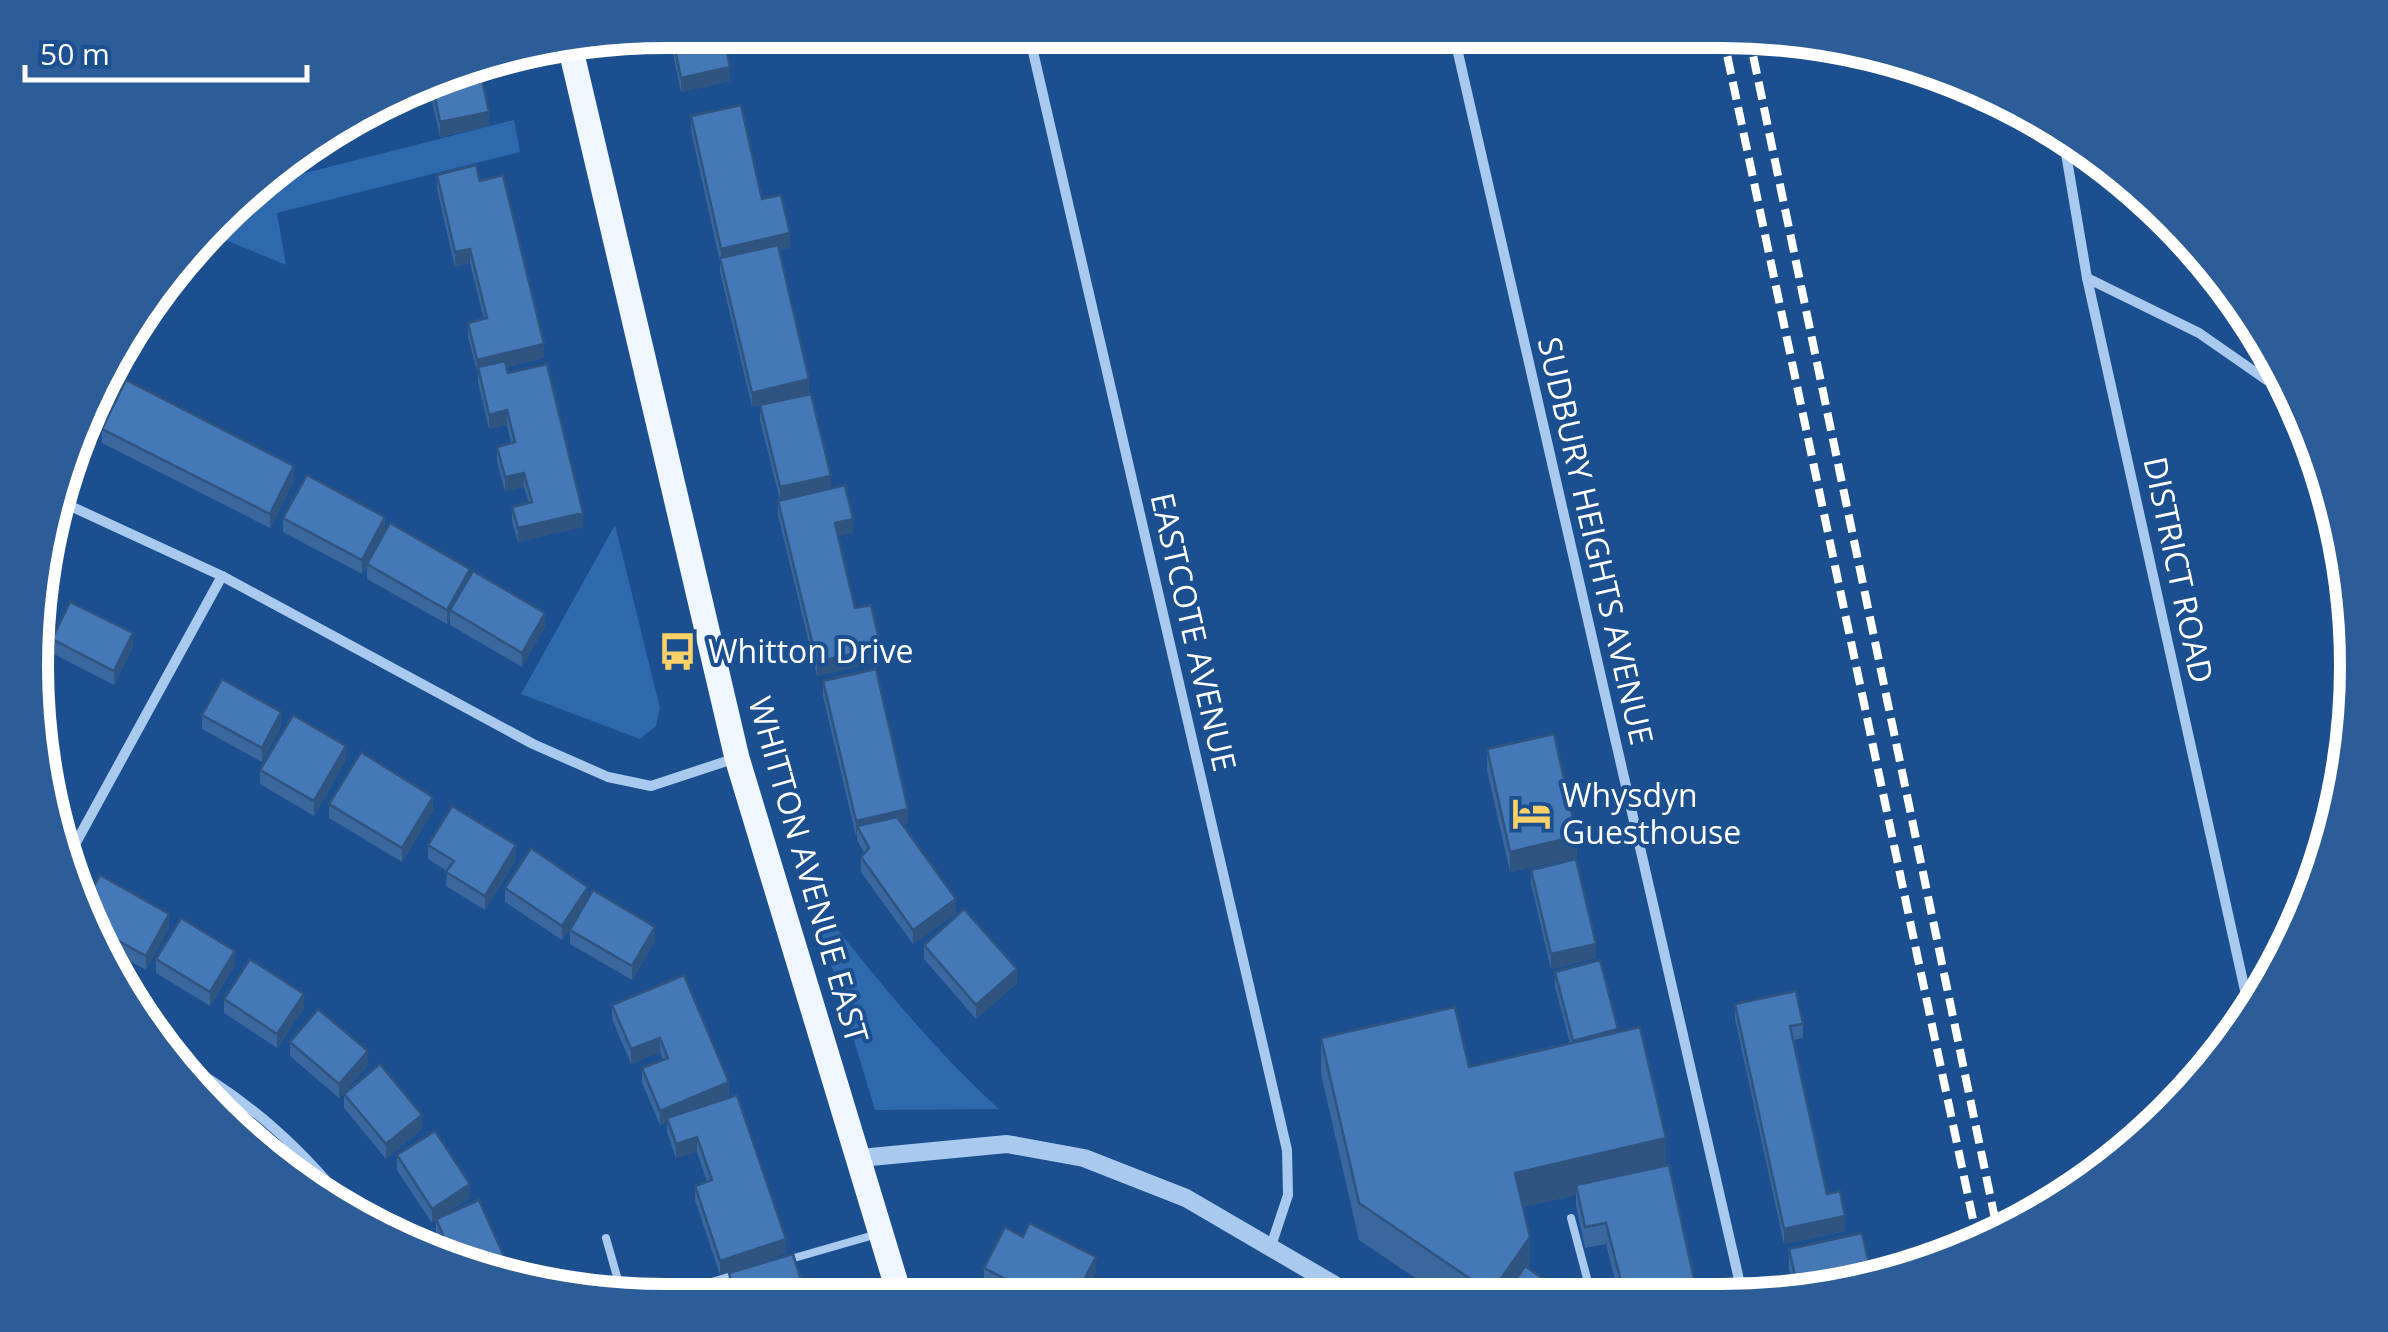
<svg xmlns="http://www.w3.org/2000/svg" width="2388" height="1332" viewBox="0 0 2388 1332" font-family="'Open Sans',sans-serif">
<rect width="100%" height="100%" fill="#1b4f8f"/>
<g fill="#2e69ad">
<polygon points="514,120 520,152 277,213 286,265 211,234 267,174 270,182"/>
<polygon points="615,525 660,708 656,726 640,739 521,694"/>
<path d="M810 894C869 970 928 1044 999 1109L875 1110Z"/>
</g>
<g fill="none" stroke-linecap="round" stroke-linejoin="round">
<g stroke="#a9c9ee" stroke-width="8">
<polyline points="1571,1218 1592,1297"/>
<polyline points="606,1238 624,1301"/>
<polyline points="787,1260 874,1235"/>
<polyline points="648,1301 735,1275"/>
</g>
<g stroke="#a9c9ee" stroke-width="10">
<polyline points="1028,30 1287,1150 1288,1195 1271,1246"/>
<polyline points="1453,31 1743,1297"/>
<polyline points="2063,136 2087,278 2250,1013"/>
<polyline points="2087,278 2199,333 2281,390"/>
<polyline points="53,498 222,576 533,744 608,777 651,786 736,758"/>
<polyline points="67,859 222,576"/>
<path d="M170 1056C250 1100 305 1150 360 1222"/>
</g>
<polyline stroke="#a9c9ee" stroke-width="18" points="860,1158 1007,1144 1084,1158 1186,1198 1357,1298"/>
<polyline stroke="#f0f6ff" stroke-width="25" points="570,46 737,758 901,1300"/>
<g stroke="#fff" stroke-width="8" stroke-dasharray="18 8" stroke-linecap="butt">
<polyline points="1722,31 1978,1243"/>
<polyline points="1748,31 1998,1233"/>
</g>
</g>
<g fill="#3a679d">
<polygon points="668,30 722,30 730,81 681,92"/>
<polygon points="462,64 489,126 440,137 428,82"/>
<polygon points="691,116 762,199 790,248 779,250 809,394 752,407 720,272 720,262 691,131"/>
<polygon points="437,175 480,181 544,358 507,367 508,373 583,527 518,542 512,521 512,507 529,503 524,487 505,491 497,461 497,447 511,443 507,425 489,429 478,382 478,374 468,337 468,323 484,319 470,263 455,267 437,189"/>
<polygon points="760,405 831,488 853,533 838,536 855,608 881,661 817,676 778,515 778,501 780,500 760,420"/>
<polygon points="102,429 294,480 270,528 102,443"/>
<polygon points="283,518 385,532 470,575 545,627 522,667 450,625 450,619 447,624 367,579 367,566 362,574 283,532"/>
<polygon points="52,639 133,647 114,685 52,653"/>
<polygon points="823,681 908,824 903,825 956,913 913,944 861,872 861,857 864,853 857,840 857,835 856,836 823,696"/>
<polygon points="202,715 281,726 262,762 202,729"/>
<polygon points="1487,749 1577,857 1510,872 1487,770"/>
<polygon points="346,760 314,816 260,784 260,770"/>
<polygon points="329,804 433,811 402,862 329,818"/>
<polygon points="428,845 516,860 485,910 446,886 447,871 428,859"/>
<polygon points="1531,870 1596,958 1551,969 1531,884"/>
<polygon points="505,888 588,898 655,941 632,980 570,944 570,930 573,924 562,940 505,902"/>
<polygon points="80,911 169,928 146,970 101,945"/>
<polygon points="924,945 1017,983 976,1019 924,959"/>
<polygon points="156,959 235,965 210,1006 156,973"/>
<polygon points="1555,972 1618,1032 1666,1166 1698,1297 1619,1297 1606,1244 1585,1248 1576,1206 1576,1195 1523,1207 1530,1270 1569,1297 1445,1298 1359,1240 1321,1074 1321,1038 1469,1067 1570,1043 1555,987"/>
<polygon points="684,975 729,1096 710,1104 786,1253 720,1275 695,1200 695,1186 707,1182 697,1152 676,1158 667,1132 667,1122 660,1125 642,1083 642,1068 663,1060 660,1052 631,1064 612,1019 612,1005"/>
<polygon points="224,999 304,1008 277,1048 224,1013"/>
<polygon points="1735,1004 1803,1024 1803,1038 1793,1040 1827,1194 1845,1231 1784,1244 1735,1019"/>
<polygon points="290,1042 368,1065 339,1098 290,1056"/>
<polygon points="344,1094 422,1129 386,1159 344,1108"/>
<polygon points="397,1155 470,1198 443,1215 506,1275 497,1279 447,1258 436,1233 436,1220 432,1223 397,1170"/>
<polygon points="1789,1249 1804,1297 1795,1297 1789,1270"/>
<polygon points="984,1268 1096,1271 1082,1299 1017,1299 984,1282"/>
<polygon points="729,1273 807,1300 732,1300 729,1287"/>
</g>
<g fill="#305480">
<polygon points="730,67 730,81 681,92 681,78"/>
<polygon points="489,112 489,126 440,137 440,122"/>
<polygon points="790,233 790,248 721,263 721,249"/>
<polygon points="470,249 470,263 455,267 455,252"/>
<polygon points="544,344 544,358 479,374 478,367 477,374 477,360"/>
<polygon points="809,379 809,394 752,407 752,393"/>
<polygon points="507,410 507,425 489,429 489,415"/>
<polygon points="294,466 294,480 270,528 270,514"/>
<polygon points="524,473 524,487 505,491 505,477"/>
<polygon points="831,476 831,490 780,502 780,487"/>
<polygon points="583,513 583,527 518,542 518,528"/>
<polygon points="385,517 385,532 362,574 362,560"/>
<polygon points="853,519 853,533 835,537 835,523"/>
<polygon points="470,569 470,583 450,610 450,619 447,624 447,610"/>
<polygon points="54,602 54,616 37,653 39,634"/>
<polygon points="545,613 545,627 522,667 522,653"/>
<polygon points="133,633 133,647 114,685 114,671"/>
<polygon points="881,647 881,661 817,676 817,662"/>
<polygon points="281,712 281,726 262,762 262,748"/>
<polygon points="346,746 346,760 314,816 314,801"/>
<polygon points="433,797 433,811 402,862 402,848"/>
<polygon points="908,809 908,824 862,834 857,826 857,835 856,836 856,821"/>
<polygon points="1577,836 1577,857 1510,872 1510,852"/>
<polygon points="516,845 516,860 485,910 485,896"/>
<polygon points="588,887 588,901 562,940 562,926"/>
<polygon points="956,899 956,913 913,944 913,930"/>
<polygon points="169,914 169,928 146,970 146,956"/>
<polygon points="655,927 655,941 632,980 632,966"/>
<polygon points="1596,944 1596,958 1551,969 1551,954"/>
<polygon points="235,951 235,965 210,1006 210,992"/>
<polygon points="1017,969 1017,983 976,1019 976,1005"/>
<polygon points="304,994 304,1008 277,1048 277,1034"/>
<polygon points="1618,1029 1618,1043 1573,1055 1573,1041"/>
<polygon points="660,1038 660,1052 631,1064 631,1049"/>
<polygon points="368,1051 368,1065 339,1098 339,1084"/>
<polygon points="729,1082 729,1096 668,1121 667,1118 667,1122 660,1125 660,1111"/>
<polygon points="422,1115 422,1129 386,1159 386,1144"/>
<polygon points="697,1137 697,1152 676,1158 676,1144"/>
<polygon points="1666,1138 1666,1174 1576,1185 1576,1195 1515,1209 1515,1173"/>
<polygon points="470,1184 470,1198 432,1223 432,1209"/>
<polygon points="1845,1216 1845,1231 1784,1244 1784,1229"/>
<polygon points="1530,1237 1530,1273 1513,1298 1491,1298 1491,1293"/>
<polygon points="786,1239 786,1253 720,1275 720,1261"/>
<polygon points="1096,1257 1096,1271 1082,1299 1074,1299"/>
<polygon points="506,1261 506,1275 497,1279 480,1272"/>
</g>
<g fill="#4478b7" stroke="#305480" stroke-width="2.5">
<polygon points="671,30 722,30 730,67 681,78"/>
<polygon points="478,61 489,112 440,122 431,80 462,64"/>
<polygon points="741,105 762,199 781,195 790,233 721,249 691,116"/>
<polygon points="476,165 480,181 503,175 544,344 477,360 468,323 487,318 470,249 455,252 437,175"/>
<polygon points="778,245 809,379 752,393 720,258"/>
<polygon points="505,361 508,373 547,364 583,513 518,528 512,507 532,502 524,473 505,477 497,447 515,442 507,410 489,415 478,367"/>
<polygon points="126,380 294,466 270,514 102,429"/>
<polygon points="811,394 831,476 780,487 760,405"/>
<polygon points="307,475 385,517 362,560 283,518"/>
<polygon points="845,485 853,519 835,523 855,608 871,605 881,647 817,662 778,501"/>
<polygon points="390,523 470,569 447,610 367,564"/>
<polygon points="473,571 545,613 522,653 450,610"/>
<polygon points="42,597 54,602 39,634"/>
<polygon points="70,602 133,633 114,671 52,639"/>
<polygon points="876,669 908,809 856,821 823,681"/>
<polygon points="222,679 281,712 262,748 202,715"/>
<polygon points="293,715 346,746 314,801 260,770"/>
<polygon points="1554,734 1577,836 1510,852 1487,749"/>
<polygon points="361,752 433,797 402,848 329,804"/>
<polygon points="452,806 516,845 485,896 446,872 454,861 428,845"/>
<polygon points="897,817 956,899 913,930 861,857 869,848 857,826"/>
<polygon points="531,848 588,887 562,926 505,888"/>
<polygon points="1576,859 1596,944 1551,954 1531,870"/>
<polygon points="100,875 169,914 146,956 88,924 80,911"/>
<polygon points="593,890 655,927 632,966 570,930"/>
<polygon points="964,909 1017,969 976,1005 924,945"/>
<polygon points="181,918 235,951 210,992 156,959"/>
<polygon points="250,959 304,994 277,1034 224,999"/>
<polygon points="1600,960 1618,1029 1573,1041 1555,972"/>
<polygon points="684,975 729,1082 660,1111 642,1068 668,1058 660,1038 631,1049 612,1005"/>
<polygon points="1796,991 1803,1024 1790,1026 1827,1194 1840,1191 1845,1216 1784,1229 1735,1004"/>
<polygon points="1455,1007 1469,1067 1640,1027 1666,1138 1515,1173 1530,1237 1491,1293 1359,1203 1321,1038"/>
<polygon points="318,1009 368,1051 339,1084 290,1042"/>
<polygon points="380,1064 422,1115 386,1144 344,1094"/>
<polygon points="737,1095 786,1239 720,1261 695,1186 712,1180 697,1137 676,1144 667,1118"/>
<polygon points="435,1131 470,1184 432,1209 397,1155"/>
<polygon points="1669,1165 1698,1297 1625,1297 1606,1223 1585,1227 1576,1185"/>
<polygon points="479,1200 506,1261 480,1272 454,1261 436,1219"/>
<polygon points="1029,1223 1096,1257 1074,1299 1045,1299 984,1268 1005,1227 1023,1237"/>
<polygon points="1862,1233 1873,1281 1800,1297 1789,1249"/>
<polygon points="793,1254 807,1300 736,1300 729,1273"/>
<polygon points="1525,1266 1569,1297 1504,1298"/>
</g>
<defs>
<symbol id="bus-bare" viewBox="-9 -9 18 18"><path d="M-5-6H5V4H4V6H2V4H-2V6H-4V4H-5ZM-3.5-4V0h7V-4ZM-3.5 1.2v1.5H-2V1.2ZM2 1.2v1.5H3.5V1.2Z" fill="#ffd166" stroke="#1b4f8f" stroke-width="2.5" paint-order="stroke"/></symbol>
<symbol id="hotel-bare" viewBox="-9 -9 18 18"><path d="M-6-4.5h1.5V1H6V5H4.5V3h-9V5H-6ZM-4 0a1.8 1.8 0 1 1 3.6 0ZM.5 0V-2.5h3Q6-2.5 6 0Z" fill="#ffd166" stroke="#1b4f8f" stroke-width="2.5" paint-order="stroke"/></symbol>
</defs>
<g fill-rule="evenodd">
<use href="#bus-bare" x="650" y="624" width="55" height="55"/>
<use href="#hotel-bare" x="1504" y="786" width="55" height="55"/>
</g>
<g text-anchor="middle" stroke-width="8" stroke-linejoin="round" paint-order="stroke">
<g font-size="32" fill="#fff" stroke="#1b4f8f">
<text transform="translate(1595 541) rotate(77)" y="11">SUDBURY HEIGHTS AVENUE</text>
<text transform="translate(2178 570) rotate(78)" y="11">DISTRICT ROAD</text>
<text transform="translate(1193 632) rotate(77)" y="11">EASTCOTE AVENUE</text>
<text transform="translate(808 870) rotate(74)" y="11">WHITTON AVENUE EAST</text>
</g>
<g font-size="32" fill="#fff" stroke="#1b4f8f" text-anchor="start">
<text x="708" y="663">Whitton Drive</text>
<text x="1562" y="807">Whysdyn<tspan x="1562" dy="37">Guesthouse</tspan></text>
</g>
</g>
<path d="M0 0H2388V1332H0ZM666 48H1722A618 618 0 0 1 2340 666V666A618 618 0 0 1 1722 1284H666A618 618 0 0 1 48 666V666A618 618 0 0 1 666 48Z" fill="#2d5d98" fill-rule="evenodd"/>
<path fill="none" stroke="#fff" stroke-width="12" d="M666 48H1722A618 618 0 0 1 2340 666V666A618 618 0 0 1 1722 1284H666A618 618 0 0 1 48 666V666A618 618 0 0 1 666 48Z"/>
<path d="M25 65v15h282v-15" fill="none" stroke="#ffffff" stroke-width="5"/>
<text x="40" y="65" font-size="30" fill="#ffffff" stroke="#1b4f8f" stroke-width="8" paint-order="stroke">50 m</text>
</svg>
